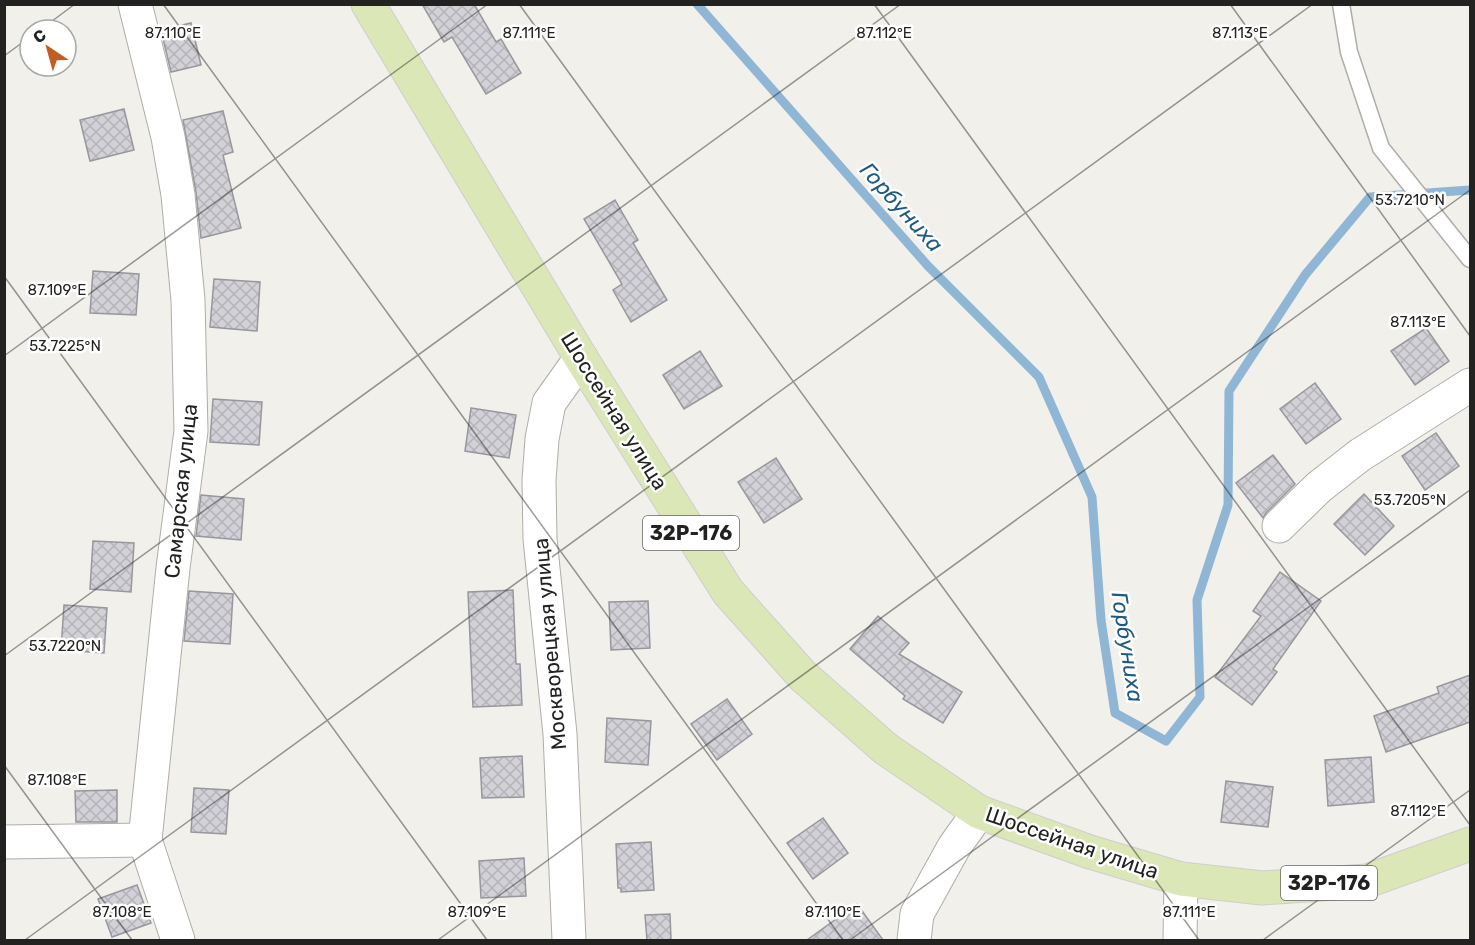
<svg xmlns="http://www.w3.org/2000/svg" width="1475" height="945" viewBox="0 0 1475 945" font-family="Rubik,sans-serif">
<defs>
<pattern id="building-cross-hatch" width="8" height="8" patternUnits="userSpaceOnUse" patternTransform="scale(1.5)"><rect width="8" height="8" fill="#d2d1d7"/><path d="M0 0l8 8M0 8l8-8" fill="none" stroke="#b4b3b8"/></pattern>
</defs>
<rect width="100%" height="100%" fill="#f1f0ea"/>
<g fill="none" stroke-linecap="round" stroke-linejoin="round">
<polyline stroke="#8fb6d5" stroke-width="9" points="697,4 928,266 1039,377 1092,497 1101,620 1115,713 1166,741 1200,697 1197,600 1228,505 1229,391 1305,275 1370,197 1470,190"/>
</g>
<g fill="url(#building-cross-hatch)" stroke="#98979d" stroke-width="1.5">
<polygon points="422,4 474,4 496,42 501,39 521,73 486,94 452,37 444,42"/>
<polygon points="191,23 201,65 171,72 161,30"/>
<polygon points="124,109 134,150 90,161 80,120"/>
<polygon points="223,111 233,152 223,155 241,228 201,238 196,192 183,120"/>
<polygon points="615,200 638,240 633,243 667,300 631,322 613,290 622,284 584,219"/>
<polygon points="93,271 139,274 136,315 90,313"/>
<polygon points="214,279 260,282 257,331 210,327"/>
<polygon points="1426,328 1449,361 1415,385 1391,351"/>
<polygon points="700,351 722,386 684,409 663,375"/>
<polygon points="1315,383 1341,419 1306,444 1280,409"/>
<polygon points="213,399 262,402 259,445 210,442"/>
<polygon points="471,408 516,415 509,458 465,451"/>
<polygon points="1436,433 1459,466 1425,490 1402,456"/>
<polygon points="1273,455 1295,484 1266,513 1263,518 1236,483"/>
<polygon points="776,458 802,499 764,523 738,482"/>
<polygon points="1364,494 1394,526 1365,555 1334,524"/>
<polygon points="201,495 244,499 241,540 196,536"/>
<polygon points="93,541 134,543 131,592 90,589"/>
<polygon points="1280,572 1321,601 1273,669 1277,672 1252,705 1215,677 1261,616 1253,611"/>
<polygon points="513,590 516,664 520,664 522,705 473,707 468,592"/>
<polygon points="189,591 233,594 230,644 184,641"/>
<polygon points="648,601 650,648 611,650 609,602"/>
<polygon points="64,605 107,608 104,653 61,650"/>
<polygon points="878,616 909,643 899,654 962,692 943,723 903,699 905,696 850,649"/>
<polygon points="1470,675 1470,722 1386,752 1374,716 1439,693 1437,687"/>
<polygon points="727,699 752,734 717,760 691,724"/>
<polygon points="607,718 651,721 648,765 605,762"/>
<polygon points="522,756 524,797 482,798 480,758"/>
<polygon points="1371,757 1374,802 1328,806 1325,760"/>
<polygon points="1226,781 1273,787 1268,827 1221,822"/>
<polygon points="194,788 229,790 226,834 191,832"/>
<polygon points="117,790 117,822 76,822 75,791"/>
<polygon points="823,818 848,853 813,879 787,843"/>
<polygon points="651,842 654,890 621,892 621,888 618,888 616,844"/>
<polygon points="524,858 526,896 481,898 479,861"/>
<polygon points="137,885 151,923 112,937 98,899"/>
<polygon points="857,904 883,940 807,940"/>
<polygon points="670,914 671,940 647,940 645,915"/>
</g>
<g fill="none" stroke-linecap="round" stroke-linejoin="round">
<defs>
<polyline id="service" points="1341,4 1349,52 1381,148 1470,259"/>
<g id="minor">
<polyline points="135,4 168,137 178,195 188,300 191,431 173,568 145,840 178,940"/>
<polyline points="1279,526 1319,487 1360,455 1470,385"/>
<polyline points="4,842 145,840"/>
<polyline points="569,940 560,734 540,539 539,480 542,439 549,403 581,358"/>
<polyline points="914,940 917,914 954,847 979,812"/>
<polyline points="1180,940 1181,879"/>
</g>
<polyline id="primary" points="368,4 581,358 728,592 803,676 886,749 979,812 1090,852 1181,879 1262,888 1367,881 1470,844"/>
</defs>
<use href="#service" stroke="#aeada7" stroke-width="19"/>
<use href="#minor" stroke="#aeada7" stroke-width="35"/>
<use href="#primary" stroke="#cecece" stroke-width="35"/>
<use href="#service" stroke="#fff" stroke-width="16"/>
<use href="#minor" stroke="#fff" stroke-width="33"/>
<use href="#primary" stroke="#dbe7b6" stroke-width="33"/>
</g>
<path fill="none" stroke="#222220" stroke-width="1.5" stroke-opacity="0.45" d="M163 4 843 940M519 4 1199 940M874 4 1470 825M1230 4 1470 336M40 30 75 4M4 56 30 37M4 276 487 940M4 356 488 4M4 656 901 4M4 765 132 940M25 940 1313 4M438 940 1470 190M850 940 1470 490M1263 940 1470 790"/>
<g text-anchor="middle" stroke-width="5" stroke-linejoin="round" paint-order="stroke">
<g fill="#fff" stroke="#646463" stroke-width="1.5">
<rect x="643" y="516" width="96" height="34" rx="4.5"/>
<rect x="1281" y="866" width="96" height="34" rx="4.5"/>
</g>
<g font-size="20" font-weight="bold" fill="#222220">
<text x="691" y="540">32Р-176</text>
<text x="1329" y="890">32Р-176</text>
</g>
<g font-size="21" fill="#222220" stroke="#fff">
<text transform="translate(614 411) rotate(58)" y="7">Шоссейная улица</text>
<text transform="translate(181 491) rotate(-84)" y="7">Самарская улица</text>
<text transform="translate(550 644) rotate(-95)" y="7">Москворецкая улица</text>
<text transform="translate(1072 843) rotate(19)" y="7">Шоссейная улица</text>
</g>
<g font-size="22" font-style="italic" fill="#1c5a83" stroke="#fff">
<text transform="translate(902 207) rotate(48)" y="8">Горбуниха</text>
<text transform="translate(1128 647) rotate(81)" y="8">Горбуниха</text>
</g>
</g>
<g font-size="15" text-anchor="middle" fill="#222220" stroke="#fff" stroke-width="5" stroke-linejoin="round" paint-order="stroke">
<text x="173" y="38">87.110°E</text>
<text x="529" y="38">87.111°E</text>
<text x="884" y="38">87.112°E</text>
<text x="1240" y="38">87.113°E</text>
<text x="1410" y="205">53.7210°N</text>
<text x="57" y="295">87.109°E</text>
<text x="1418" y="327">87.113°E</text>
<text x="65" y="351">53.7225°N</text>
<text x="1410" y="505">53.7205°N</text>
<text x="65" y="651">53.7220°N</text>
<text x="57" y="785">87.108°E</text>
<text x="1418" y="816">87.112°E</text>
<text x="122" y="917">87.108°E</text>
<text x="477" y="917">87.109°E</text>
<text x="833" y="917">87.110°E</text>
<text x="1189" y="917">87.111°E</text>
</g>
<rect width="1475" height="945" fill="none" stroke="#222220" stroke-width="12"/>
<g transform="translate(48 48) rotate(324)"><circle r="28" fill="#ffffff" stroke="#a7a7a6" stroke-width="1.5"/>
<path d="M0-4.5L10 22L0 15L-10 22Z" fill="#c05e23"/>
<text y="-9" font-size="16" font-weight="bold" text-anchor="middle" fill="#222220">С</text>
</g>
</svg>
